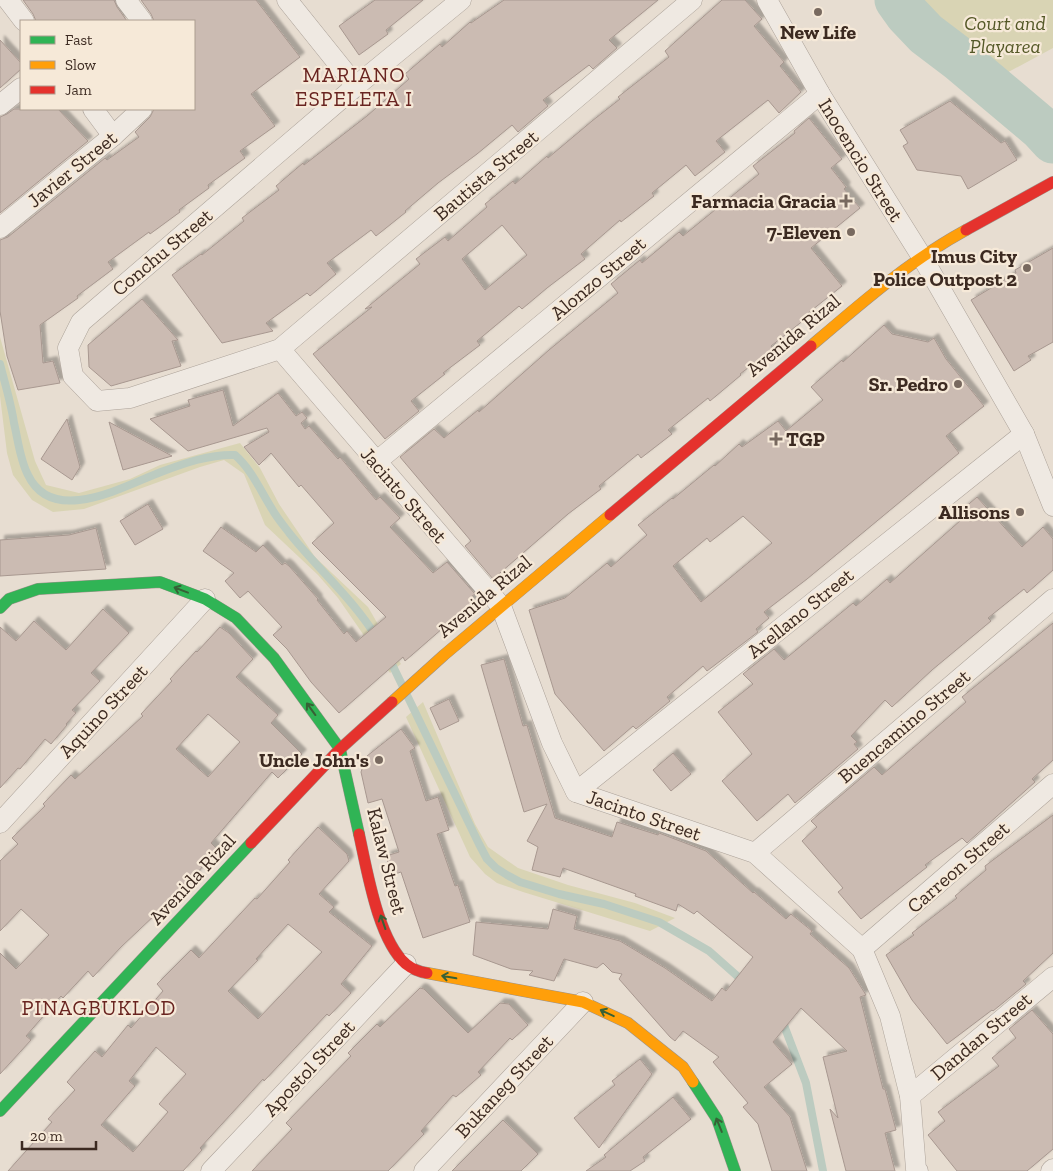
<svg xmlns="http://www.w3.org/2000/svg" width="1053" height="1171" viewBox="0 0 1053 1171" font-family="'Zilla Slab',serif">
<defs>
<filter id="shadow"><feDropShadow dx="4.5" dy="-4.5" stdDeviation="1" flood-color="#0004"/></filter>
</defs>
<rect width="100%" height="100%" fill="#e7ddd1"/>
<g fill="#d9d4b4">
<polygon points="881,0 1053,0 1053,48 1001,76 953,35 962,46 1053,122 1053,154 966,79 919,43 895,22"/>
<polygon points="0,337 35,461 46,485 79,493 130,479 160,465 240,443 260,468 279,504 315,557 368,607 401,664 390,673 338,598 318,575 265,525 244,474 224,460 200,467 84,509 53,512 32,500 13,475 7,453 0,396"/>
<polygon points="423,702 475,824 488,847 518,868 568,885 635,903 675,918 650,931 523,892 497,883 485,874 470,857 406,717"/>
</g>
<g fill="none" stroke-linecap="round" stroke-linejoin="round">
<g stroke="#bccbc0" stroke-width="8">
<path d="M0 364C5 384 11 403 14 423 18 440 20 460 28 475 53 527 124 486 161 472 185 463 210 454 235 455 252 470 260 490 272 509 277 518 284 526 290 534 318 569 353 599 377 638"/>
<polyline points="389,658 479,844 487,859 496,868 507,875 520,882 559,894 604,904 659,922 709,951 744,982"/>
<polyline points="782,1020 806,1083 823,1171"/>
</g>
<polyline stroke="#bccbc0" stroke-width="45" points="897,0 907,14 926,34 959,59 1041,128 1053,141"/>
</g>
<g fill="#cbbbb2" stroke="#a89890" fill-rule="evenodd" filter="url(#shadow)">
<polygon points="23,0 114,0 117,7 127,21 36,21 33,14"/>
<polygon points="141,0 256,0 300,57 251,94 275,126 240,151 245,158 208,185 209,188 179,210 180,212 150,234 149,232 108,262 113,269 77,296 78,298 40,325 43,363 53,361 60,383 18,390 7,356 0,311 0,240 8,237 105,158 107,160 139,137 135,132 150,117 154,109 194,109 194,21 154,21 151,14"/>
<polygon points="375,0 423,0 386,30 388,34 359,55 339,26"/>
<polygon points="504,0 658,0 609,40 617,48 593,69 589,65 543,100 548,106 518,132 512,125 477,154 438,183 405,211 406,212 376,236 371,230 327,263 336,274 310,296 307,293 266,323 273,331 222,343 172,275 201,254 202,255 244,221 242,218 279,190 276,186 303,163 304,165 367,116 409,79 405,74 440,44 442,47 470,22 471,23"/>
<path d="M722 0H745L762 19 754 26 784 62 780 66 801 92 779 113 768 100 716 141 725 152 695 176 686 165 652 193 654 196 621 222 620 220 581 254 585 259 547 288 522 309 519 306 477 341 480 345 443 373 445 374 411 401 419 411 385 439 313 354 372 307 365 309 420 264 416 259 445 237 448 241 487 207 485 204 513 181 515 184 547 156 548 158 592 121 620 99 618 97 669 57 665 51ZM502 225 527 255 485 290 462 259Z"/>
<polygon points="0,40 21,63 21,69 0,88"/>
<polygon points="950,101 1001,143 1005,141 1017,160 968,189 961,176 917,170 903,146 908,143 900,130"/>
<polygon points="14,109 58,109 88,141 0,213 0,117 7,114"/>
<polygon points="809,118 842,159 831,168 846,187 844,189 860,208 811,248 842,286 807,314 809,316 771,346 773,349 740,374 741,375 710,401 708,398 668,430 672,434 641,458 638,454 599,486 601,489 568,514 493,579 465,546 471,541 400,457 434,429 444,438 478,410 479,412 549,350 618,293 611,284 640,260 642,263 679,232 683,236 759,174 753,166 795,133 794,131"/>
<polygon points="1053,248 1053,342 1028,356 1031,360 1014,371 971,300 1016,273 1015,270"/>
<polygon points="142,299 178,340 172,341 181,366 111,386 89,367 88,345"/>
<path d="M884 325 892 334 928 342 934 338 946 359 984 406 946 436 959 453 807 579 764 612 769 618 756 629 758 632 707 671 703 666 667 697 670 701 636 729 633 726 604 751 555 694 529 610 565 598 607 563 611 567 647 535 638 525 672 498 673 499 714 465 715 466 739 444 742 447 778 421 786 431 823 400 811 387 842 360 843 362ZM743 516 772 543 701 602 673 566 707 538 710 542Z"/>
<polygon points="223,390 233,426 278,393 296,416 302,412 307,418 301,423 305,429 309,426 338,459 340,457 376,500 380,497 400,518 390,527 433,573 447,562 475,594 471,597 474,601 405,661 403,657 339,713 311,682 287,649 273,635 282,627 248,591 240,598 225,581 234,573 203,551 221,527 256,552 263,545 282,565 285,563 289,566 318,599 317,600 344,634 347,631 356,642 386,617 312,543 334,523 301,485 299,487 271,453 259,465 244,447 269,432 267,428 188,451 150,419 190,406 188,400"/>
<polygon points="67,419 80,467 72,480 41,459"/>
<polygon points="109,422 172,456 123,470"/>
<polygon points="977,497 1022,547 1043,527 1053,539 1053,570 1027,593 1024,589 988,618 991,621 932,670 892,707 885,700 851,736 857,742 854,744 858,749 795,803 788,794 757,821 722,781 752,754 718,712 753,684 743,674 774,649 784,660 853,603 856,606 887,579 890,583 961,520 956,515"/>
<polygon points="148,504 163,529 135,545 120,521"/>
<polygon points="96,528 106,569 0,576 0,540 69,535"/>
<polygon points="103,609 129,633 91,673 100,681 72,710 76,713 66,724 67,725 51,744 45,739 20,769 18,768 0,788 0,627 16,641 34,621 66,650"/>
<polygon points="1053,623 1053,760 1032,779 1035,782 967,843 962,838 925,865 927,867 861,919 838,892 843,888 802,841 817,827 811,821 874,767 882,775 966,702 962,697"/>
<path d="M220 627 229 633 253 659 236 677 278 715 271 723 302 754 278 778 272 772 211 843 217 849 189 883 158 915 157 913 121 947 93 977 88 971 63 998 61 996 26 1036 31 1040 0 1074V953L16 969 49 935 21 909 0 931V861L18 844 12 838 45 806 43 804 71 775 75 779 143 716 141 714 172 681 170 679 196 651 197 652ZM208 714 240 742 208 777 176 749Z"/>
<polygon points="504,659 523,726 527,725 555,818 612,837 617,822 658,835 659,833 706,851 753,893 754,892 786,919 791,914 812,931 810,934 849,968 866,995 860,997 883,1089 885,1089 896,1130 885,1133 895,1171 846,1171 830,1109 838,1118 823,1057 847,1051 801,1008 773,1042 792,1064 764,1087 790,1117 807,1171 772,1171 758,1124 743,1107 748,1103 713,1062 719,1057 683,1031 675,1041 670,1037 619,979 622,974 612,972 603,963 597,968 564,959 554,981 529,975 533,971 511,969 473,955 476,922 548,929 553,909 577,916 574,929 620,941 665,968 712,1001 722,988 726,991 753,957 697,911 694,914 678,904 676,911 635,896 636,894 563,868 560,877 532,870 538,847 527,841 547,804 524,812 481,665"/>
<polygon points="449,699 459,721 440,730 430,708"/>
<polygon points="401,729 415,748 410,751 426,801 438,797 449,830 437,834 455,886 458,885 470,922 423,938 401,872 392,875 386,856 399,852 382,799 368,803 361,772 367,756"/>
<polygon points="673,753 691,774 671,791 653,770"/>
<polygon points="1053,815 1053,953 1023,981 1026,984 993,1011 992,1010 947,1044 912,1000 886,955 914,935 912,933 957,898 955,896 986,870 985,866"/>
<path d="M318 827 347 854 349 861 319 894 334 907 329 912 372 946 341 984 351 993 329 1016 327 1014 264 1081 263 1079 200 1148 202 1150 183 1171H8L52 1122 48 1119 75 1090 67 1082 95 1051 102 1057 128 1025 131 1028 163 991 157 984 191 950 199 958 255 898 257 899 290 862 288 860ZM288 924 322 952 258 1019 228 991 258 960 256 959ZM156 1047 186 1074 159 1104 168 1112 133 1152 101 1125 135 1086 129 1081Z"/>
<polygon points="420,988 424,989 468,1033 500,1003 509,1004 528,1025 512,1040 510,1038 478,1072 481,1075 456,1097 453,1095 421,1131 424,1134 388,1171 252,1171 292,1129 286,1123 351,1056 348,1053 377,1024 380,1027"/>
<polygon points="1032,1010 1053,1034 1053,1149 1027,1171 957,1171 928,1135 945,1121 938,1112 999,1066 992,1058 1016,1038 1009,1029"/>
<polygon points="640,1059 652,1074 599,1148 574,1118 615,1085 612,1081"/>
<polygon points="673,1097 691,1119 643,1157 645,1161 630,1171 586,1171 606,1157 604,1155"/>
<polygon points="503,1120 538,1154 521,1171 452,1171"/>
</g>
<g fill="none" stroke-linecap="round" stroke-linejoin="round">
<defs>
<g id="street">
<polyline points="8,0 24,21"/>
<polyline points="126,0 142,21"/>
<polyline points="287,0 356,86"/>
<polyline points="461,0 356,86 81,322 68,348 73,376 97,401 130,398 280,349 692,0"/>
<polyline points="767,0 820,94 922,257 1024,434 1053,506"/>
<polyline points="0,105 21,88"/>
<polyline points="93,109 113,136"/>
<polyline points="0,228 113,136 142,109"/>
<polyline points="280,349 501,606 552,743 576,792 755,853 862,949 890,1016 910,1096 916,1169 918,1171"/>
<polyline points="376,462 820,94"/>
<polyline points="576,792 1024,434"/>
<polyline points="0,823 205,599"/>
<polyline points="755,853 1053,599"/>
<polyline points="862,949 1053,784"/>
<polyline points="910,1096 1053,977"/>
<polyline points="211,1171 406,964"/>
<polyline points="424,1171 583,1002"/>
<polyline points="1051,1171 1053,1169"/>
</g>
<g id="fast">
<polyline points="0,608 9,599 38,589 160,582 205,599 236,618 274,658 340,749 359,834"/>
<polyline points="693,1082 717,1119 735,1171"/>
<polyline points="0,1111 251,843"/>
</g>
<g id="slow">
<path d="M811 346C860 304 909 261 966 230"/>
<polyline points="392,702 444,655 610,515"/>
<polyline points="427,973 583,1002 628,1023 683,1067 693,1082"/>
</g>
<g id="jam">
<polyline points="966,230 1053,182"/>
<polyline points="610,515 811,346"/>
<path d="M359 834C367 870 378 940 406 964 411 968 420 972 427 973"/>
<polyline points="251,843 340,749 392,702"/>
</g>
</defs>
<use href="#street" stroke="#aca299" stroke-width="21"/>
<use href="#fast" stroke="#9c928a" stroke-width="12"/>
<use href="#slow" stroke="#9c928a" stroke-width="12"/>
<use href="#jam" stroke="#9c928a" stroke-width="12"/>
<use href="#street" stroke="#efe9e2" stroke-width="20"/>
<use href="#fast" stroke="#30b455" stroke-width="11"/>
<use href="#slow" stroke="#ff9f0a" stroke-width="11"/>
<use href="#jam" stroke="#e5322d" stroke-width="11"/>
</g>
<defs><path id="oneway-shaft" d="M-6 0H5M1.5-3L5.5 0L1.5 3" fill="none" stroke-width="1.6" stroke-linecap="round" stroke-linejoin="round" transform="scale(1.25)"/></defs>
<g stroke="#376136">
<use href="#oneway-shaft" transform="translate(181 590) rotate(-159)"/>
<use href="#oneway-shaft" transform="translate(311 709) rotate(-126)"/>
<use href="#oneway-shaft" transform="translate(383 922) rotate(-109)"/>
<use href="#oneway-shaft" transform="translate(449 977) rotate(-170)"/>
<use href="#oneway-shaft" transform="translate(607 1013) rotate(-155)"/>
<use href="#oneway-shaft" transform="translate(719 1125) rotate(-112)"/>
</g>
<g fill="#78695f" stroke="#f6e9d8" stroke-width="2">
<circle cx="818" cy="12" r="5"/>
<path d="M843.5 193.5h5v5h5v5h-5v5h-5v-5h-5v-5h5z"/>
<circle cx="851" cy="232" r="5"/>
<circle cx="1027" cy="268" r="5"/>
<circle cx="958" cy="384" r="5"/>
<path d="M773.5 431.5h5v5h5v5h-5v5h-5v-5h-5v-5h5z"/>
<circle cx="1020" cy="512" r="5"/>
<circle cx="379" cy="760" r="5"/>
</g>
<g text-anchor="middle" stroke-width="4.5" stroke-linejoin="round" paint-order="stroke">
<g font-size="20" font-style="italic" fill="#545827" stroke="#f6e9d8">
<text x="1005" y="30">Court and<tspan x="1005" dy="23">Playarea</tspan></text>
</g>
<g font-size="20" font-weight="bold" fill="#3c2a21" stroke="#f6e9d8" text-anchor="end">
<text x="818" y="39" text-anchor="middle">New Life</text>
<text x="836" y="208">Farmacia Gracia</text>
<text x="841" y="239">7-Eleven</text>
<text x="1017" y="263">Imus City<tspan x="1017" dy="23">Police Outpost 2</tspan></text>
<text x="948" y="391">Sr. Pedro</text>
<text x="786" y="446" text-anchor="start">TGP</text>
<text x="1010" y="519">Allisons</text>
<text x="369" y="767">Uncle John's</text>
</g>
<g font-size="20" fill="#3c2a21" stroke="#f6e9d8">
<text transform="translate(861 160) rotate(58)" y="7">Inocencio Street</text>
<text transform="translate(72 169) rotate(-39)" y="7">Javier Street</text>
<text transform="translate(486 175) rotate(-40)" y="7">Bautista Street</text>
<text transform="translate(162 252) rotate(-40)" y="7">Conchu Street</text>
<text transform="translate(598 278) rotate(-40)" y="7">Alonzo Street</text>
<text transform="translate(793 335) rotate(-40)" y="7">Avenida Rizal</text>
<text transform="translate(404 495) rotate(49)" y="7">Jacinto Street</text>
<text transform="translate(484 596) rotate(-40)" y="7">Avenida Rizal</text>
<text transform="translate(800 613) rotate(-39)" y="7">Arellano Street</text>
<text transform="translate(103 711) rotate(-47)" y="7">Aquino Street</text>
<text transform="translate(904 726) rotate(-40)" y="7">Buencamino Street</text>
<text transform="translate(644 815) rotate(19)" y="7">Jacinto Street</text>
<text transform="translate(387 861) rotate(76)" y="7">Kalaw Street</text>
<text transform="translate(958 867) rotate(-41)" y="7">Carreon Street</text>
<text transform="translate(192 879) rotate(-47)" y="7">Avenida Rizal</text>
<text transform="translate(981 1036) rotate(-40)" y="7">Dandan Street</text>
<text transform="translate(309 1068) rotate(-47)" y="7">Apostol Street</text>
<text transform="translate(504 1086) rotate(-47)" y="7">Bukaneg Street</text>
</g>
<g font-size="21" letter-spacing="1" fill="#692420" stroke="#f6e9d8">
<text x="354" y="82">MARIANO<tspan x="354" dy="24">ESPELETA I</tspan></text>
<text x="99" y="1015">PINAGBUKLOD</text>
</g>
</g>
<rect x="20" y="20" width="175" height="90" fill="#f6e9d8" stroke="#ac9d8f"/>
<rect x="30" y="36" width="25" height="8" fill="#30b455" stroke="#ac9d8f"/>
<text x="65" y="45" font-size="15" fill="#3c2a21">Fast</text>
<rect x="30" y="61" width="25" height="8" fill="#ff9f0a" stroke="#ac9d8f"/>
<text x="65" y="70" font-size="15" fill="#3c2a21">Slow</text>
<rect x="30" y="86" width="25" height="8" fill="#e5322d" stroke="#ac9d8f"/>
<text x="65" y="95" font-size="15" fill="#3c2a21">Jam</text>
<path d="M22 1141v8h74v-8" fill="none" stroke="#3c2a21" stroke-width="2.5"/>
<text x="30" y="1141" font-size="15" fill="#3c2a21" stroke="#f6e9d8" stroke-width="4" paint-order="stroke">20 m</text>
</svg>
